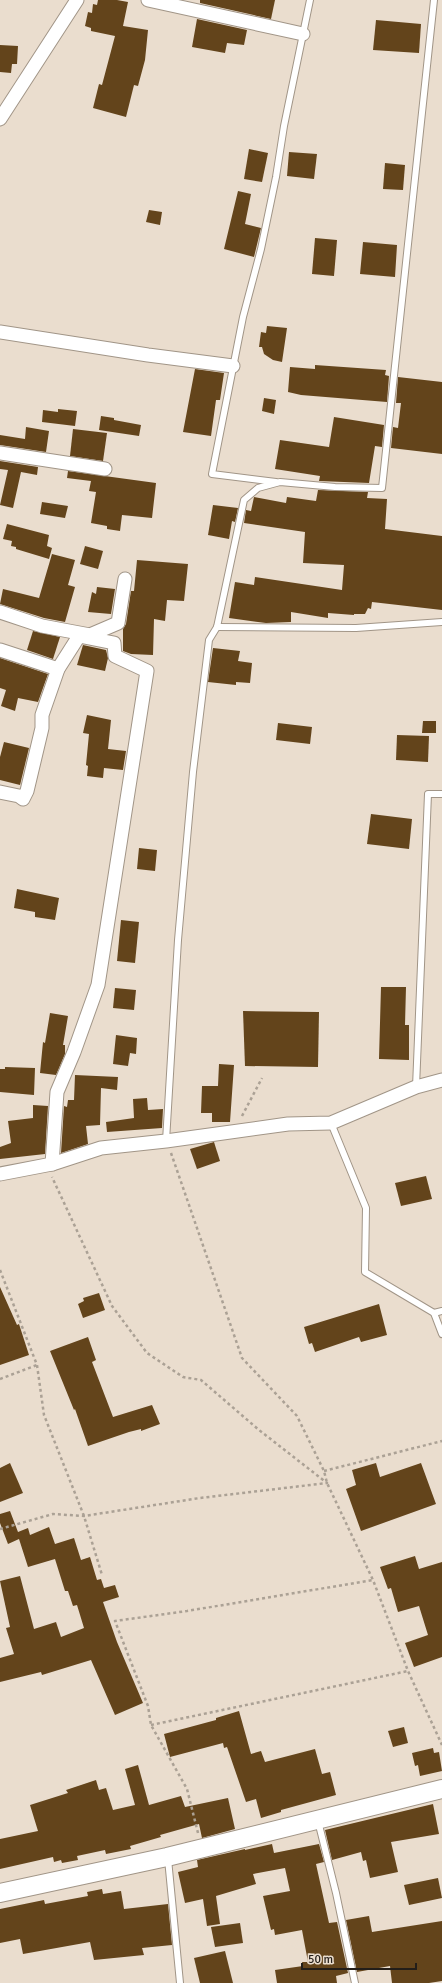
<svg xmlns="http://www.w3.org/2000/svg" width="442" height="1983" viewBox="0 0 442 1983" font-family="Signika,sans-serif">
<rect width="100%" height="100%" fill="#eaddce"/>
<g fill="#63441b">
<polygon points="98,0 117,0 128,2 123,26 148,30 145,60 138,86 134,85 126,117 93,108 99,84 102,85 115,36 91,31 91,28 85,26 88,12 92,13 93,4 97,5"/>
<polygon points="200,0 275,0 271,19 200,3"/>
<polygon points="197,19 247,30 244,45 227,43 225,53 192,47"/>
<polygon points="376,20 421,24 419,53 373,50"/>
<polygon points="0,45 18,46 17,64 12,64 11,73 0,72"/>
<polygon points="249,149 268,153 262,182 244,179"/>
<polygon points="289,152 317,154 314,179 287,176"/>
<polygon points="385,163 405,165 403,190 383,189"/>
<polygon points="238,191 251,194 245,224 261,228 254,257 224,249"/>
<polygon points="149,210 162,212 160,225 146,222"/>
<polygon points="315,238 337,240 334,276 312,274"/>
<polygon points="363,242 397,245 395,277 360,274"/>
<polygon points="267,326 287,328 282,362 273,360 264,354 262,347 259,347 261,332 266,333"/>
<polygon points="315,365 386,370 385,375 389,376 387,402 301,395 288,392 290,367 315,369"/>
<polygon points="195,369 224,373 220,400 216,400 211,436 183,432"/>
<polygon points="398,377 442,382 442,454 391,448 393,427 398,428 401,403 396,403"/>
<polygon points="264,398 276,400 274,414 262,411"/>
<polygon points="58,409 77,411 75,426 42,422 43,410 58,412"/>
<polygon points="101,416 114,418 114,420 141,425 139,436 99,430"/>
<polygon points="334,417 384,425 382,447 375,446 369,483 319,481 320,476 275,469 280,440 329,447"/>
<polygon points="26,427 49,431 46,452 0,445 0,435 25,439"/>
<polygon points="73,429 107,433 103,461 70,456"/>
<polygon points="0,461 38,467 37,475 21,472 13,508 0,505 8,470 0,469"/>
<polygon points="68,471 156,483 152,518 122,515 120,531 107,529 107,526 91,523 96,492 89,491 91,481 67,478"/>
<polygon points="318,490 368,492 367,498 387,499 385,529 442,536 442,610 372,602 371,609 368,608 365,614 354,614 354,615 328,613 328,618 291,612 291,622 266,623 229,618 235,582 254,585 255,577 342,590 344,565 303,563 305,532 244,523 246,510 251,511 254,497 286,503 287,497 316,501"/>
<polygon points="42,502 68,506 65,518 40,514"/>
<polygon points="213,505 238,508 235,522 232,521 229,539 208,535"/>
<polygon points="7,524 49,535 47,546 52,548 49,559 16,549 16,547 11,546 12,541 3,539"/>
<polygon points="85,546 103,551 98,569 80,564"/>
<polygon points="52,554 75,560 68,585 75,587 65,622 44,618 0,604 3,589 39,598"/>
<polygon points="137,560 188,564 184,601 167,600 165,621 154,619 153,655 131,654 123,651 123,629 126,624 131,591 134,591"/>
<polygon points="97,587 115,589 111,614 88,612 92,592 96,594"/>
<polygon points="33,631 60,637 53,659 27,650"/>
<polygon points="83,645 106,650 108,658 105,671 77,665"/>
<polygon points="213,648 240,651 238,661 252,663 250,683 236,682 236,685 208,682"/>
<polygon points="0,658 48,674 38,702 18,698 15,711 1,706 6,690 0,688"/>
<polygon points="87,715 111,720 108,749 126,751 123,770 104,768 103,778 87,776 88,766 86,765 89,734 83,733"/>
<polygon points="423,721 436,721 436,733 422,733"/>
<polygon points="278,723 312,727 310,744 276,740"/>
<polygon points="397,735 429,736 428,762 396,760"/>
<polygon points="4,742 29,748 20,785 0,780 0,757"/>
<polygon points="371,814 412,819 409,849 367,844"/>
<polygon points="139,848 157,850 155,871 137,869"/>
<polygon points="17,889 59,898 55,920 35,917 35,912 14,908"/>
<polygon points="121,920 139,922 135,963 117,961"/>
<polygon points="381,987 406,987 405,1025 409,1025 409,1060 379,1059"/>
<polygon points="115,988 136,990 134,1010 113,1008"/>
<polygon points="243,1011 319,1012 318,1067 245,1066"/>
<polygon points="50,1013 68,1016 63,1045 65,1045 65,1054 56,1075 40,1073 43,1042 45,1043"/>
<polygon points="116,1035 137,1038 136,1054 130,1053 128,1066 113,1064"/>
<polygon points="219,1064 234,1065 230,1122 212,1122 212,1113 201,1113 202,1086 218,1086"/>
<polygon points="5,1067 35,1068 34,1095 0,1092 0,1069 5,1069"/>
<polygon points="75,1075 118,1077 117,1090 101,1088 100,1125 86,1126 88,1144 61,1153 64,1106 67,1107 68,1100 74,1100"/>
<polygon points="147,1098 148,1110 163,1109 162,1128 107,1132 106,1122 134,1118 133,1099"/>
<polygon points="33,1105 48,1106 45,1154 0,1159 0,1147 11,1143 8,1121 33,1118"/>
<polygon points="214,1142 220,1161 197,1169 190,1149"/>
<polygon points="426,1176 432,1199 401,1206 395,1183"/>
<polygon points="0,1287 17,1325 19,1324 29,1355 0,1365"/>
<polygon points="99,1293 105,1310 83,1318 78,1304 84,1301 83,1298"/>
<polygon points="379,1304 387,1335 361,1342 359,1337 315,1352 312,1343 309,1344 304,1327"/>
<polygon points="88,1337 96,1360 92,1362 113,1417 152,1405 160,1424 141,1431 141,1429 129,1432 88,1446 75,1409 74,1410 50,1351"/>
<polygon points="10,1463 23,1493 0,1502 0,1468"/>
<polygon points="376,1463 380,1477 421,1463 436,1504 361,1531 346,1489 356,1485 352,1470"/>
<polygon points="10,1511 18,1532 28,1528 30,1535 49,1527 55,1544 74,1538 81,1560 90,1557 97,1580 101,1579 104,1588 115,1585 119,1597 103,1602 117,1642 143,1703 115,1715 91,1660 42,1675 41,1672 0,1682 0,1658 14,1654 6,1628 10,1627 0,1581 20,1576 34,1629 56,1622 61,1637 84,1628 77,1605 73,1606 68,1591 65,1591 55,1559 28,1567 19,1539 8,1544 0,1523 0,1514"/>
<polygon points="415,1556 419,1569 442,1562 442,1657 414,1667 405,1643 428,1635 419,1606 398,1612 391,1588 388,1589 380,1567"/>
<polygon points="239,1711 251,1754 261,1751 265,1762 315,1749 322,1774 330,1772 336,1795 281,1810 281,1812 261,1818 256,1799 246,1802 227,1747 224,1748 223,1743 170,1757 164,1734 216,1720 216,1718"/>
<polygon points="404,1727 408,1743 393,1747 388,1731"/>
<polygon points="433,1748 434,1753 439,1752 442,1771 420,1776 418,1765 415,1766 412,1753"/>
<polygon points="138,1765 149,1805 181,1796 185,1807 228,1798 235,1829 202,1838 199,1824 160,1835 161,1837 130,1846 131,1849 106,1854 105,1850 77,1856 78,1860 62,1863 61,1860 54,1862 53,1857 0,1869 0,1839 38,1831 30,1805 68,1793 66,1790 96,1780 99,1790 106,1788 113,1810 135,1805 125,1769"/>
<polygon points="433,1804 439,1834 391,1842 398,1872 370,1878 366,1860 363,1861 361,1852 332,1860 325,1830"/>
<polygon points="272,1844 274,1853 319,1844 324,1862 316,1864 329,1923 337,1922 348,1973 336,1976 337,1983 277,1983 275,1970 303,1966 302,1962 308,1962 302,1930 275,1935 274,1929 271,1930 263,1896 290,1891 285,1868 253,1874 256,1884 216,1896 220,1924 207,1926 203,1899 185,1903 178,1872 198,1867 197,1860 245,1849 245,1850"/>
<polygon points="438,1878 442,1898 409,1905 404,1885"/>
<polygon points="102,1889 103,1894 121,1891 124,1909 168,1904 172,1945 142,1948 144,1955 94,1960 90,1942 23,1954 20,1939 0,1943 0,1909 44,1900 45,1904 88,1896 87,1892"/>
<polygon points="369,1916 372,1932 442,1921 442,1981 429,1983 392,1983 390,1966 357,1972 346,1920"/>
<polygon points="240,1923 243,1943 215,1947 211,1927"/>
<polygon points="225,1951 233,1983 200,1983 194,1958"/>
</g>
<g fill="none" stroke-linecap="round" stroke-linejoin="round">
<defs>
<g id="lane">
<polyline points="276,482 212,474 243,317 261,249 276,177 284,126 310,0"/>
<polyline points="217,627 356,628 442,622"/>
<polyline points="416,1087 428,794 442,794"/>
<polyline points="331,1123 366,1208 365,1272 434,1313 442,1334"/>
<polyline points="166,1141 178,940 193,772 209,640 217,627 244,500 258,488 280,482 335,487 382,488 434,0"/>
<polyline points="434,1313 442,1311"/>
<polyline points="318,1821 336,1893 355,1983"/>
<polyline points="168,1859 180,1983"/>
</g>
<g id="street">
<polyline points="148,0 303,34"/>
<polyline points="0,119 77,0"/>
<polyline points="0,332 148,355 233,366"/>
<polyline points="0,453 105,469"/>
<polyline points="0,612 42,626 90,635 118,623 125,579"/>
<polyline points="0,650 58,669"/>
<polyline points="0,792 19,796 23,799 27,791 42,728 42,715 58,669 79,636 114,643 115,656 147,671 98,985 74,1052 57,1092 52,1164"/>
<polyline points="0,1174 52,1164 101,1148 166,1141 288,1124 331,1123 416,1087 442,1080"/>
</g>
<polyline id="secondary" points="0,1893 167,1857 442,1789"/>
</defs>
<use href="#lane" stroke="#a19587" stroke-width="8"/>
<use href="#street" stroke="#a19587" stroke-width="15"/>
<use href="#secondary" stroke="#a19587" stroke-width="20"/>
<g stroke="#aba195" stroke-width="2.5" stroke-dasharray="3 3" stroke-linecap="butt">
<polyline points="242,1116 262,1078"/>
<polyline points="171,1153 242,1358 297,1416 324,1471 327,1483 373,1580 408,1671 442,1745"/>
<polyline points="0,1270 37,1365 44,1415 84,1516 102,1575"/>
<polyline points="0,1379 37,1365"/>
<polyline points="324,1471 442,1441"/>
<polyline points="0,1529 53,1514 84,1516 200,1498 327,1483 259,1430 201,1380 183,1377 147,1353 112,1306 52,1177"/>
<polyline points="151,1725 408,1671"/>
<polyline points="198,1833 187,1789 151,1725 148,1706 115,1621 187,1611 373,1580"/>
</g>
<use href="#lane" stroke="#fff" stroke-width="6"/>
<use href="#street" stroke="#fff" stroke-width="13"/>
<use href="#secondary" stroke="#fff" stroke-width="18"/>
</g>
<path d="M302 1963v6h114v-6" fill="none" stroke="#231e19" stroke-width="2"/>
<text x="308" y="1963" font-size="12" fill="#231e19" stroke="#eaddce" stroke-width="3" paint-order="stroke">50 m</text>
</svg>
